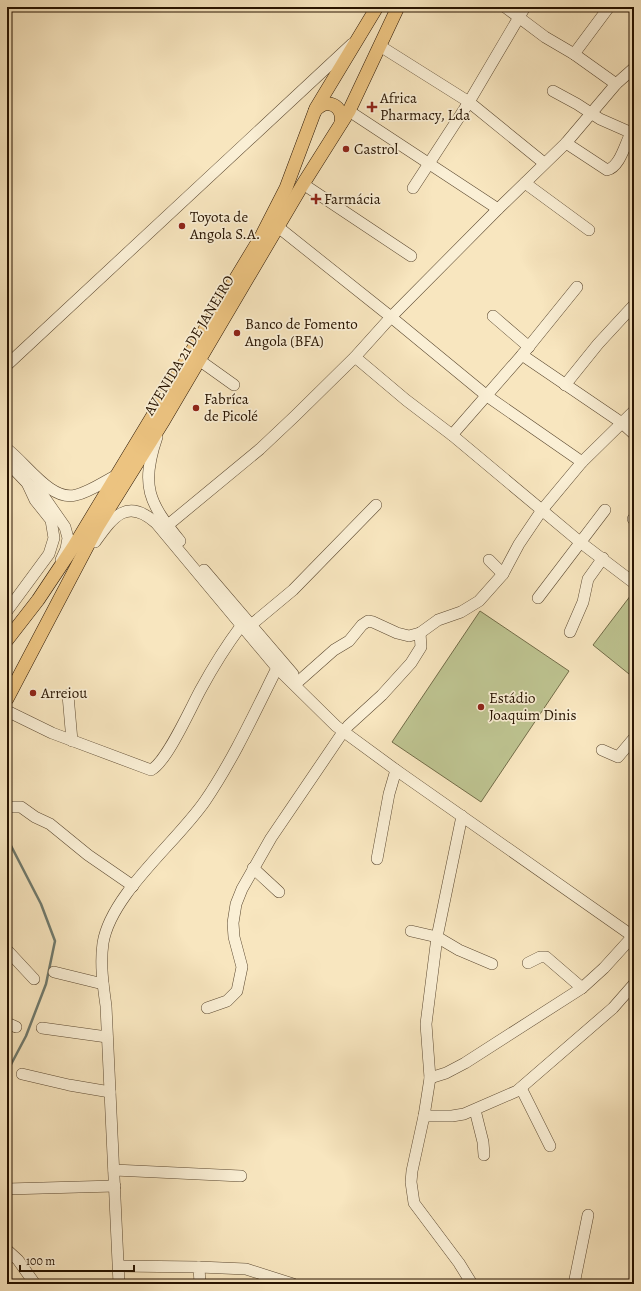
<svg xmlns="http://www.w3.org/2000/svg" width="641" height="1291" font-family="Alegreya,serif">
  <style>
    .green { fill: #bec491; stroke: #726c48 }
    .lines { fill: none; stroke-linecap: round; stroke-linejoin: round }
    .stream { stroke: #6f7a6e; stroke-width: 2.5 }
    .minor-casing { stroke: #5b4830; stroke-width: 12 }
    .major-casing { stroke: #271300; stroke-width: 14 }
    .minor { stroke: #faefd5; stroke-width: 11 }
    .major { stroke: #ecc380; stroke-width: 13 }
    .poi-dot { fill: #8f2418; stroke: #faefd5; stroke-width: 1.5 }
    .labels { text-anchor: middle; stroke-width: 3.5; stroke-linejoin: round; paint-order: stroke }
    .poi-label { font-size: 15px; fill: #271300; stroke: #faefd5; text-anchor: start }
    .street-label { font-size: 15px; fill: #271300; stroke: #faefd5 }
  </style>
  <rect width="100%" height="100%" fill="#f8e6bf"/>
  <filter id="stains"><feTurbulence type="fractalNoise" baseFrequency=".005" numOctaves="4"/><feColorMatrix values="0 0 0 0 .2 0 0 0 0 .09 0 0 0 0 .02 0 0 0 .5 -.17"/></filter>
  <radialGradient id="worn" r=".72"><stop offset=".6" stop-color="#630" stop-opacity="0"/><stop offset="1" stop-color="#630" stop-opacity=".3"/></radialGradient>
  <g class="green">
    <path d="M634,591v87l-41,-33z"/>
    <path d="M480,611l89,60 -88,131 -89,-60z"/>
  </g>
  <g class="lines">
    <path class="stream" d="M7,838l34,66 14,37 -9,43 -20,52 -19,36"/>
    <g class="minor-casing">
      <g id="minor">
        <path d="M505,7l40,30 29,17 42,30"/>
        <path d="M380,46l89,56 75,61"/>
        <path d="M574,54l35,-47"/>
        <path d="M553,91l24,13 23,15 34,15"/>
        <path d="M349,111l149,98"/>
        <path d="M566,143l41,27c13,-3 18,-26 24,-37"/>
        <path d="M525,183l64,47"/>
        <path d="M303,184l108,72"/>
        <path d="M413,188l56,-86 56,-95"/>
        <path d="M278,227l113,90 96,79 95,66"/>
        <path d="M493,316l36,31"/>
        <path d="M522,355l100,68 12,11"/>
        <path d="M355,357l51,43 46,35 128,107 54,41"/>
        <path d="M199,360l35,25"/>
        <path d="M7,365l345,-321"/>
        <path d="M565,385l33,-41 36,-39"/>
        <path d="M452,435l70,-80 55,-68"/>
        <path d="M157,437c-17,49 -8,66 23,104"/>
        <path d="M7,449c19,14 44,53 69,46 13,-3 26,-12 39,-19"/>
        <path d="M7,462l21,22 14,10 23,33 3,11 -2,11 -5,11"/>
        <path d="M633,519l1,1"/>
        <path d="M168,525l92,-76 35,-33 60,-59 36,-40 107,-108 68,-66 50,-59 18,-16"/>
        <path d="M95,542c18,-25 32,-45 61,-19l121,145 59,58 60,44 238,167"/>
        <path d="M489,560l14,14"/>
        <path d="M204,570l89,104"/>
        <path d="M538,598l67,-88"/>
        <path d="M7,611l42,-57 5,-16 -3,-18 -16,-20 -7,-15"/>
        <path d="M251,625l42,-35 83,-85"/>
        <path d="M570,632l13,-30 5,-23 15,-21"/>
        <path d="M299,681l35,-31 15,-9 13,-16 6,-4 5,1 24,11 12,3 11,-3 18,-13 23,-8 18,-11 24,-27 16,-30 23,-34 40,-48 52,-51"/>
        <path d="M68,695l4,46"/>
        <path d="M7,711l45,22 99,37c16,-8 41,-65 50,-81 12,-22 25,-43 40,-63"/>
        <path d="M348,726l34,-31 29,-32 10,-16 -1,-14"/>
        <path d="M602,750l16,7 16,-19"/>
        <path d="M7,807h14l14,10 15,7 38,31 45,31"/>
        <path d="M462,816l-25,121 -11,87 4,54 -6,38 -12,55 -1,11 3,21 45,60 13,21"/>
        <path d="M377,859l12,-65 7,-24"/>
        <path d="M253,868l26,24"/>
        <path d="M411,931l26,6 22,13 33,14"/>
        <path d="M7,950l27,29"/>
        <path d="M528,963l12,-6h6l36,31"/>
        <path d="M54,972l49,12"/>
        <path d="M207,1008l20,-7 10,-10 5,-24 -8,-30 -1,-14 3,-19 6,-15 29,-51 72,-106"/>
        <path d="M7,1023l9,4"/>
        <path d="M42,1028l65,9"/>
        <path d="M22,1074l47,11 41,7"/>
        <path d="M430,1078l16,-5 19,-10 117,-75 22,-20 29,-32"/>
        <path d="M521,1088l29,58"/>
        <path d="M475,1110l8,32 1,13"/>
        <path d="M424,1116h28l12,-2 53,-23 96,-83 21,-24"/>
        <path d="M114,1170l127,6"/>
        <path d="M7,1189l108,-3"/>
        <path d="M7,1250l11,10 17,24"/>
        <path d="M119,1266l80,1 1,17"/>
        <path d="M199,1267l47,2 47,15"/>
        <path d="M119,1284l-13,-278c-3,-21 -6,-42 -3,-63 8,-49 73,-100 102,-142 28,-41 50,-89 72,-133"/>
        <path d="M574,1284l14,-69"/>
      </g>
    </g>
    <g class="major-casing">
      <g id="major">
        <path d="M315,111c11,-14 29,-6 26,12"/>
        <path d="M7,640l31,-40 36,-54 188,-311 24,-47 30,-80 61,-101"/>
        <path d="M7,699l91,-173 66,-106 139,-236 46,-73 49,-104"/>
      </g>
    </g>
    <use href="#minor" class="minor"/>
    <use href="#major" class="major"/>
  </g>
  <g class="poi-dot">
    <path d="M370 101h4v4h4v4h-4v4h-4v-4h-4v-4h4z"/>
    <circle cx="346" cy="149" r="4"/>
    <path d="M314 193h4v4h4v4h-4v4h-4v-4h-4v-4h4z"/>
    <circle cx="182" cy="226" r="4"/>
    <circle cx="237" cy="333" r="4"/>
    <circle cx="196" cy="408" r="4"/>
    <circle cx="33" cy="693" r="4"/>
    <circle cx="481" cy="707" r="4"/>
  </g>
  <g class="labels">
    <g class="poi-label">
      <text x="380" y="103">Africa<tspan x="380" dy="17">Pharmacy, Lda</tspan></text>
      <text x="354" y="154">Castrol</text>
      <text x="324" y="204">Farmácia</text>
      <text x="190" y="222">Toyota de<tspan x="190" dy="17">Angola S.A.</tspan></text>
      <text x="245" y="329">Banco de Fomento<tspan x="245" dy="17">Angola (BFA)</tspan></text>
      <text x="204" y="404">Fabríca<tspan x="204" dy="17">de Picolé</tspan></text>
      <text x="41" y="698">Arreiou</text>
      <text x="489" y="703">Estádio<tspan x="489" dy="17">Joaquim Dinis</tspan></text>
    </g>
    <g class="street-label">
      <text transform="translate(189 345) rotate(-59)" y="5">AVENIDA 21 DE JANEIRO</text>
    </g>
  </g>
  <rect width="641" height="1291" fill="none" stroke="#f8e6bf" stroke-width="24"/>
  <rect x="8" y="8" width="625" height="1275" fill="none" stroke="#271300" stroke-width="2"/>
  <rect x="12" y="12" width="617" height="1267" fill="none" stroke="#271300"/>
  <path d="M20 1265v6h114v-6" fill="none" stroke="#271300" stroke-width="2"/>
  <text x="26" y="1265" font-size="12" fill="#271300" stroke="#faefd5" stroke-width="3" paint-order="stroke">100 m</text>
  <rect width="100%" height="100%" filter="url(#stains)"/>
  <rect width="100%" height="100%" fill="url(#worn)"/>
</svg>
